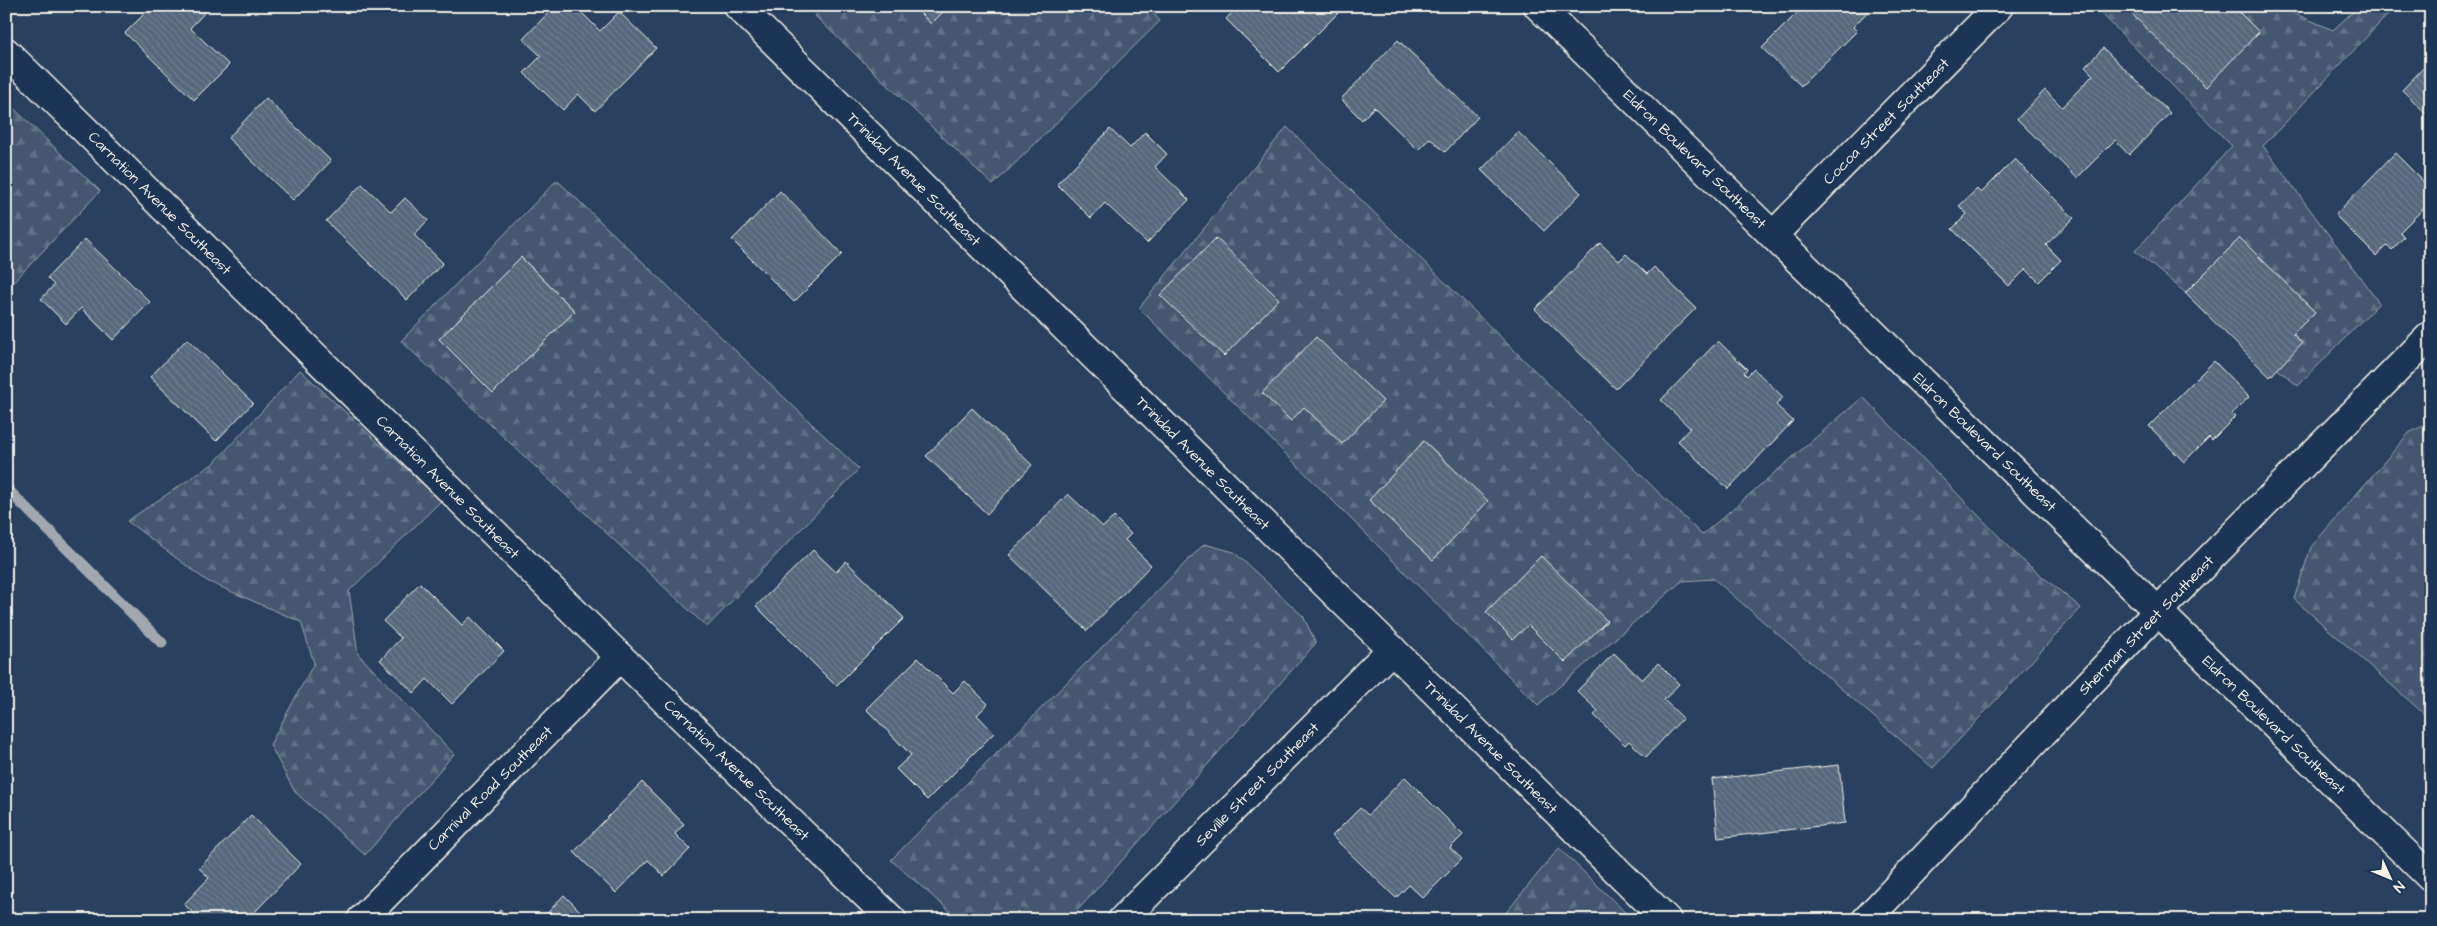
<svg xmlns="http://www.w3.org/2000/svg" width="2437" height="926" font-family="'Architects Daughter',sans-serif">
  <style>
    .forest { fill: url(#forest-firs); stroke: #9ca4ac }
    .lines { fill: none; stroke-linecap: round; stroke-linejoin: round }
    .stream { stroke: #a1a8b0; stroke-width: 11 }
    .building { fill: url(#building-back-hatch); stroke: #f4f1e8 }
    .minor-casing { stroke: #f4f1e8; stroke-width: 31 }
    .minor { stroke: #1d3557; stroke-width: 28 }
    .labels { text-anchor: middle; stroke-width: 4; stroke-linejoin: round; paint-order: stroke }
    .street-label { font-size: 15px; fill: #f4f1e8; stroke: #1d3557 }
  </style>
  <defs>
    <pattern id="forest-firs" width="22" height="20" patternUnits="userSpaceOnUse" patternTransform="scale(1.25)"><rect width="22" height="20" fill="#445771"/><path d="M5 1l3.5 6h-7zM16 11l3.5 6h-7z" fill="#607085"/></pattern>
    <pattern id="building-back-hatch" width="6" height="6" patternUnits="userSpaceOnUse" patternTransform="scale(1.25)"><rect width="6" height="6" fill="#56677d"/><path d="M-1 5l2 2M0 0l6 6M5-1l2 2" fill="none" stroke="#6f7d8f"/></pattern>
  </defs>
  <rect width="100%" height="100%" fill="#2a4060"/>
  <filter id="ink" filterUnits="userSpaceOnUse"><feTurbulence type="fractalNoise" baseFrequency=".02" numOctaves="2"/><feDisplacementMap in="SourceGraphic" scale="10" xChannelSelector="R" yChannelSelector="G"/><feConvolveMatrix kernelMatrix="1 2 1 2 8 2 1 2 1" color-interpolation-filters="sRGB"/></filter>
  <g filter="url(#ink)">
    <g class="forest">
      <path d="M823,6h324l13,15 -167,164 -178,-169z"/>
      <path d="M2094,6h183l56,24 26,-24h37l-133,140 116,157 -81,83 -163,-135 97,-105z"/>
      <path d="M6,101l94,90 -94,99z"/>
      <path d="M1287,127l415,408 161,-138 158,162 60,49 -148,160 -219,-189 -32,2 -144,124 -399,-397z"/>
      <path d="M557,180l302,289 -152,158 -306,-286z"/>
      <path d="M300,370l141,131 -92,90 9,63 96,100 -89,101 -70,-63 -25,-47 44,-82 -13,-41 -94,-41 -80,-60 87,-58z"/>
      <path d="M2431,422v298l-137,-121 17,-52 98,-114z"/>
      <path d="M1204,544l30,8 69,64 13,27 -247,277h-109l-69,-60z"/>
      <path d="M1559,848l74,72h-133z"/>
    </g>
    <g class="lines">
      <path class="stream" d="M6,488l156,155"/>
    </g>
    <g class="building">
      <path d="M152,6h12l2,2 2,-2h36l3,4 -17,18 39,37 -35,35 -69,-67z"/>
      <path d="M555,6h20l25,25 19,-19 37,36 -61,63 -17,-17 -15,16 -39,-37 17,-17 -18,-17z"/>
      <path d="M913,6h36l-18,18z"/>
      <path d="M1238,6h107l-66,66 -53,-53z"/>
      <path d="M1804,6l68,1 -19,20 4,4 -56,55 -39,-38z"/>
      <path d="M2132,6h101l26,26 -53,55 -78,-77z"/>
      <path d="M1398,40l80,77 -33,35 -15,-14 -12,12 -44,-43 -12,13 -21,-21z"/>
      <path d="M2103,48l67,65 -41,42 -14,-15 -38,38 -60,-59 28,-29 17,17 31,-32 -8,-8z"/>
      <path d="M2431,60v58l-29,-28z"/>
      <path d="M266,98l65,63 -38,39 -65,-62z"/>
      <path d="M1110,129l20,19 15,-16 22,22 -12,13 34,33 -42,43 -42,-40 -14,15 -34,-34z"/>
      <path d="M1518,132l63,61 -37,38 -63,-61z"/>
      <path d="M2395,153l36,36v12l-31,31 4,5 -12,13 -5,-5 -11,11 -41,-41z"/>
      <path d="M2015,159l59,59 -28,27 15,15 -22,22 -13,-13 -17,17 -57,-57 15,-15 -8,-8 18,-17 4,4z"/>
      <path d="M362,184l29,28 14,-14 23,22 -14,15 29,28 -36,37 -81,-79z"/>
      <path d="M780,191l62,63 -48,48 -62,-62z"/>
      <path d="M1216,238l63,61 -55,57 -64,-61z"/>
      <path d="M2240,238l75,74 -22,22 9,9 -32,34 -85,-84z"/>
      <path d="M85,239l65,63 -37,38 -32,-32 -15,16 -25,-25 13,-14 -7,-7z"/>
      <path d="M1600,243l19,18 7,-7 21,20 7,-7 42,41 -80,81 -81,-80z"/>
      <path d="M521,257l54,54 -82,82 -54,-54z"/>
      <path d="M1316,337l67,64 -41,43 -38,-37 -13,14 -29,-28z"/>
      <path d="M187,339l66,64 -37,38 -66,-64z"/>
      <path d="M1718,341l29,28 -3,4 3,3 7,-7 29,28 -7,8 17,16 -65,68 -50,-48 12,-13 -29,-28z"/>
      <path d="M2214,361l35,36 -17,17 3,3 -23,23 -3,-3 -25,25 -35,-36z"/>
      <path d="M972,408l60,57 -45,49 -61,-58z"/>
      <path d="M1424,441l64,60 -55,59 -64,-60z"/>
      <path d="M1068,494l35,33 11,-10 17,17 -6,6 26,25 -64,66 -78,-76z"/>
      <path d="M813,550l23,22 10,-11 58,57 -68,68 -80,-80z"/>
      <path d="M1541,556l66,65 -42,41 -37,-37 -15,14 -27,-27z"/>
      <path d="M420,583l42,42 8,-8 34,34 -52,53 -25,-25 -13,14 -34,-33 21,-22 -18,-17z"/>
      <path d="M1614,653l28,27 16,-17 21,21 -15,16 19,18 -37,39 -17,-16 -4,4 -31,-30 4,-4 -21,-20z"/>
      <path d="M918,658l35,35 12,-12 23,23 -11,11 17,18 -67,67 -31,-31 15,-14 -45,-46z"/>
      <path d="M1839,765l6,58 -127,15 -6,-59z"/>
      <path d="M1405,777l58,58 -13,13 12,11 -39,39 -14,-13 -13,13 -64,-62 28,-28 8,7z"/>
      <path d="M642,782l42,42 -9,10 15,15 -26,27 -16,-16 -32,33 -42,-41z"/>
      <path d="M251,815l50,49 -54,56h-47l-16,-16 25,-26 -10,-10z"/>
      <path d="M564,895l25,25h-48z"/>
      <path d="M500,910l11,10h-21z"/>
    </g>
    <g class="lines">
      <g class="minor-casing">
        <g id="minor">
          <path d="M738,6l929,914"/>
          <path d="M1538,6l893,872"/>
          <path d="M6,52l614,605 272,263"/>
          <path d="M1773,235l226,-229"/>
          <path d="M361,920l259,-263"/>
          <path d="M1122,920l270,-271"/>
          <path d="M1866,920l292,-309 273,-276"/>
        </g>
      </g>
      <use href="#minor" class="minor"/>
    </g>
  </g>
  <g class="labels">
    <g class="street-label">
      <text transform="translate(1886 121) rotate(-45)" y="5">Cocoa Street Southeast</text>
      <text transform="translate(1695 159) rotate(44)" y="5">Eldron Boulevard Southeast</text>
      <text transform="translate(914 179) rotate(45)" y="5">Trinidad Avenue Southeast</text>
      <text transform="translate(160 203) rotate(45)" y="5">Carnation Avenue Southeast</text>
      <text transform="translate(1985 442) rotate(44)" y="5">Eldron Boulevard Southeast</text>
      <text transform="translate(1203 463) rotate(45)" y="5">Trinidad Avenue Southeast</text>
      <text transform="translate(448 487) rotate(45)" y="5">Carnation Avenue Southeast</text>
      <text transform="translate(2146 625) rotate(-46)" y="5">Sherman Street Southeast</text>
      <text transform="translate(2274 725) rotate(44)" y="5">Eldron Boulevard Southeast</text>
      <text transform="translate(1491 747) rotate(45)" y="5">Trinidad Avenue Southeast</text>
      <text transform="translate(737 770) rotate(44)" y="5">Carnation Avenue Southeast</text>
      <text transform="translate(1257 784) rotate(-45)" y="5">Seville Street Southeast</text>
      <text transform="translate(490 788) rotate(-45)" y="5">Carnival Road Southeast</text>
    </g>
  </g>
  <rect width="2437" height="926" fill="none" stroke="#1d3557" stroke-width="25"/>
  <rect x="12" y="12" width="2412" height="901" fill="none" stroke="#f4f1e8" stroke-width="2" filter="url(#ink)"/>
  <g transform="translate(2390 878) rotate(134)" stroke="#1d3557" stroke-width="4" paint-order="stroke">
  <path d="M0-4L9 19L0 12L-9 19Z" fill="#f4f1e8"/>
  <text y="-8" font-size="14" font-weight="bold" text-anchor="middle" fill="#f4f1e8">N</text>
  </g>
</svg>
